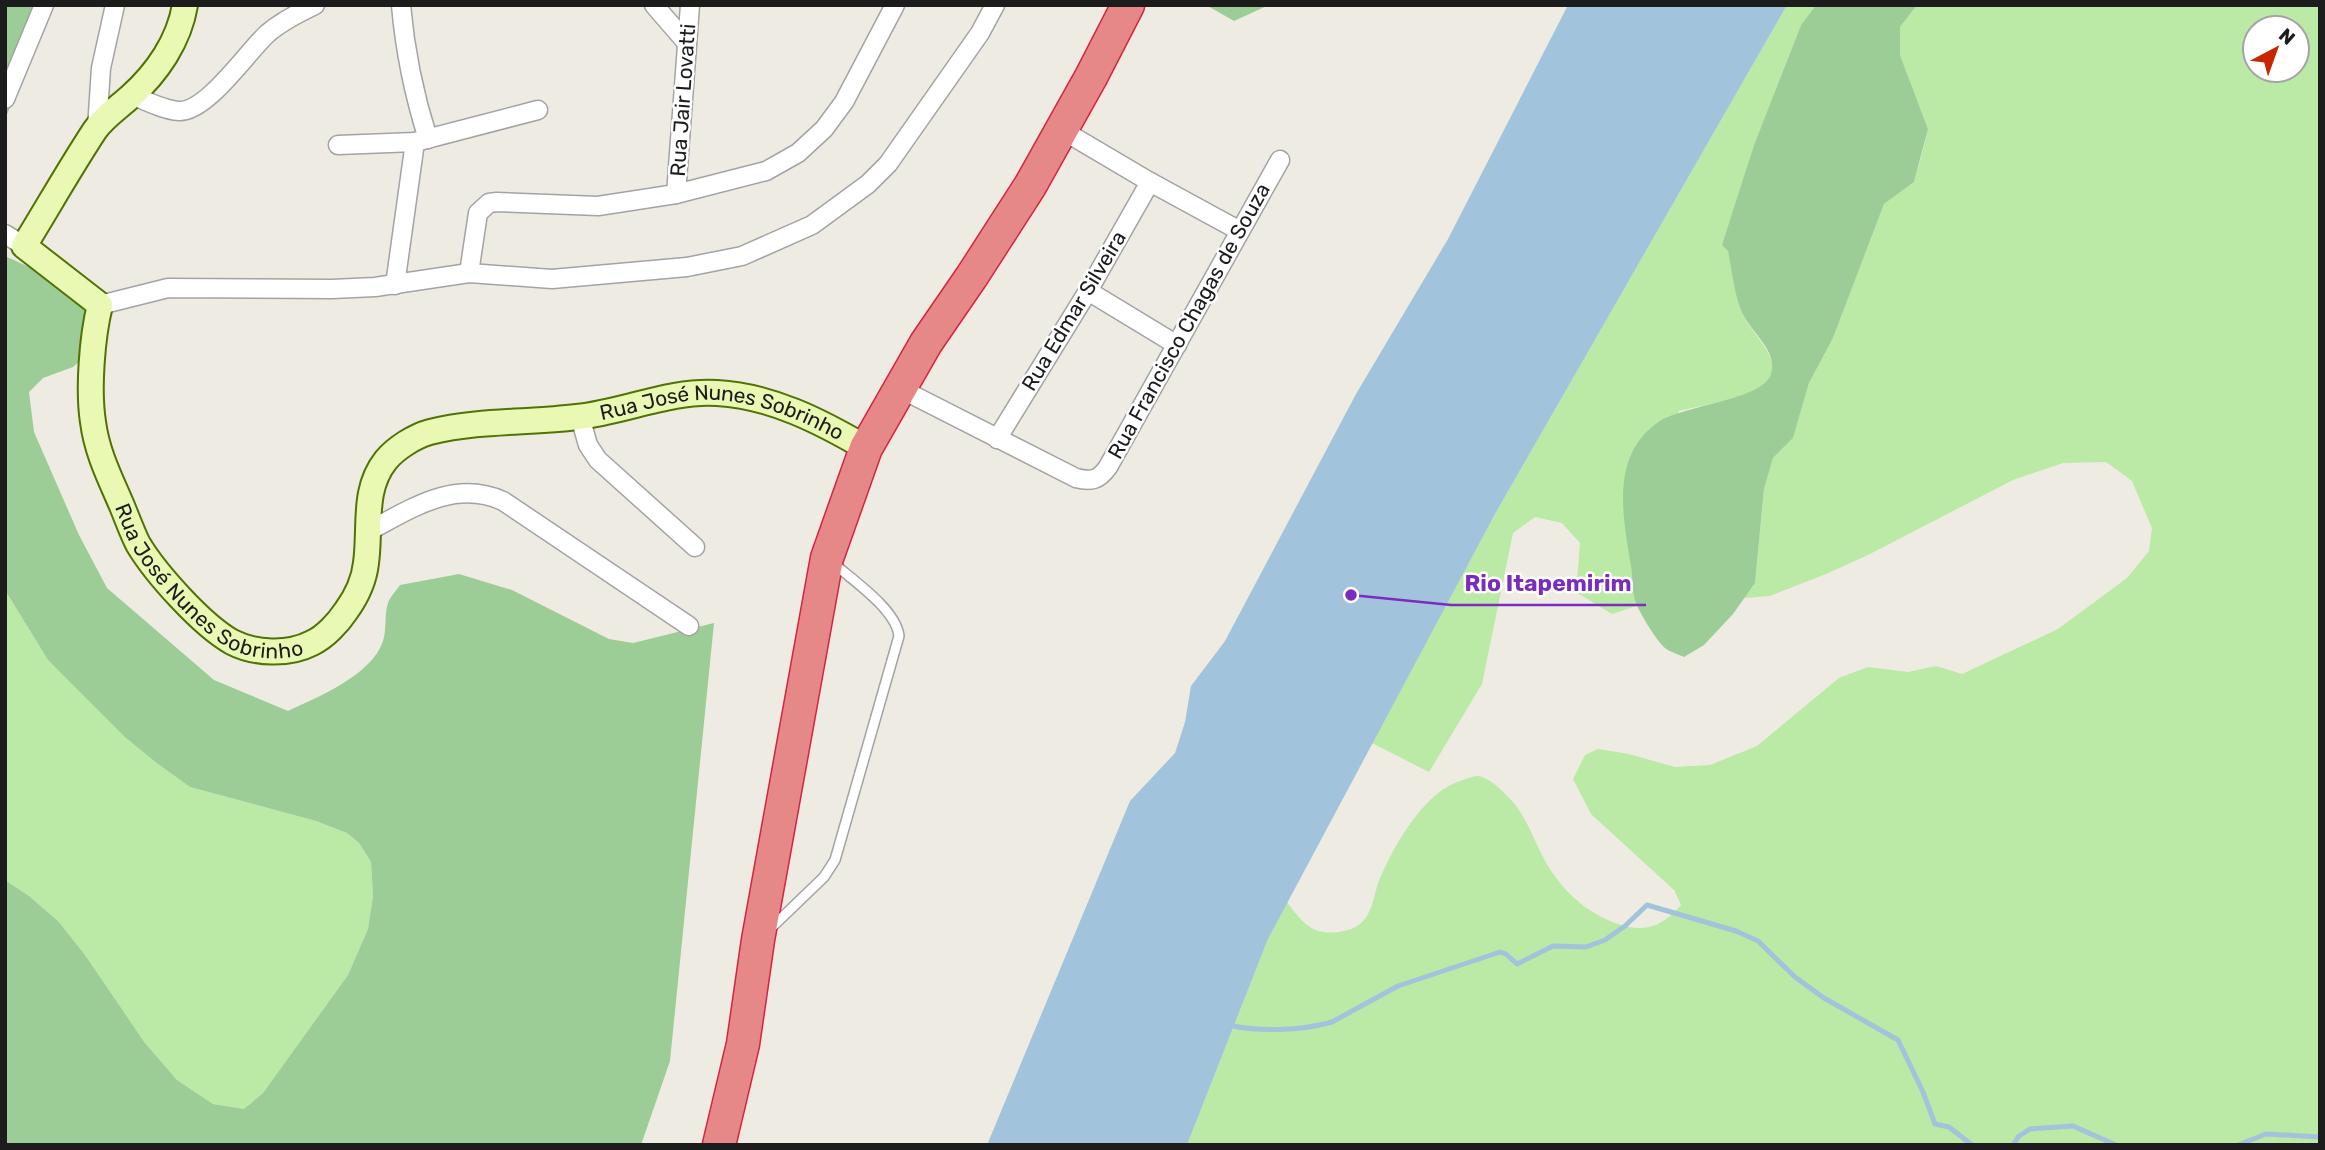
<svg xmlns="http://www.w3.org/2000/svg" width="2325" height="1150" font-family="Rubik,sans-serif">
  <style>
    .grass { fill: #bbe9a6; fill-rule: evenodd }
    .forest { fill: #9ccd96 }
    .water { fill: #a1c4dc }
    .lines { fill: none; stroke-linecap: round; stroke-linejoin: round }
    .stream { stroke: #a1c4dc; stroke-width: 5 }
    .lane-casing { stroke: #a3a3a3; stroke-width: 12 }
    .street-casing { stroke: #a3a3a3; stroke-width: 21 }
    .secondary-casing { stroke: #517204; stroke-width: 28 }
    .highway-casing { stroke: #d7233f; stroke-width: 35 }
    .lane { stroke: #fff; stroke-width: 9 }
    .street { stroke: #fff; stroke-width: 18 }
    .secondary { stroke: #e9f9b4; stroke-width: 24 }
    .highway { stroke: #e68888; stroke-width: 32 }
    .labels { text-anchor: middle; stroke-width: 5; stroke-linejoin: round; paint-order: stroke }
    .street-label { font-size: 21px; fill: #1c1c1c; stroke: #fff }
    .leader { fill: none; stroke: #7b2cbf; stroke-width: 2.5 }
    .callout-dot { fill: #7b2cbf; stroke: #fff; stroke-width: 2.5 }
    .callout-label { font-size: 23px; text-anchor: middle; font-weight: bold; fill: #7b2cbf; stroke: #fff; stroke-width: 5; stroke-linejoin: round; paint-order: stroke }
  </style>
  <rect width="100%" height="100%" fill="#eeece2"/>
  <g class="grass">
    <path d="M1787,5h29l-15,20 -47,120 -31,100 5,6c4,21 8,43 15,63 7,20 45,47 23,70 -13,13 -68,22 -87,27l-47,160 4,35 -24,8 -36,-22 4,-49 -18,-20 -27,-6 -22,16 -31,151 -53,88 -57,-29 123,-229z"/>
    <path d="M1917,5h403v1140h-1133l81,-206 19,-37c17,23 27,35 57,29 10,-2 19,-7 24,-17 6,-11 7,-24 12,-36 15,-34 45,-88 83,-98 5,-2 11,-4 16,-4 8,2 16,8 22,14 30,26 32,56 53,85 17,24 39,41 67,50 25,8 43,0 60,-20l-7,-15 -83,-76 -18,-35 12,-24 13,-6 31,5 46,13 35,-2 47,-19 82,-68 29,-11 40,5 28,-6 26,8 96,-45 69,-51 22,-27 3,-23 -20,-47 -26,-19 -43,1 -50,17 -145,75 -42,19 -56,22 -26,2 11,-15 9,-94 9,-31 20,-20 16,-55 24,-45 51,-134 30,-22 8,-28 6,-25 -28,-74v-28zM2255,28h42v42h-42z"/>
    <path d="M5,590l43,70 110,104 32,23 126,34 31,12 12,10 12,19 2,34 -5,33 -20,46 -85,118 -19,16 -31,-5 -36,-24 -32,-37 -60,-88 -27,-34 -29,-25 -24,-16z"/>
  </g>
  <g class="forest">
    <path d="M5,5h49l-49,114z"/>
    <path d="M1206,5h63l-35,16z"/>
    <path d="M1816,5h101l-17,22v28l28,74 -14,53 -30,22 -51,134 -24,45 -16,55 -20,20 -9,31 -9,94 -22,31 -29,31 -20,12c-6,-3 -14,-5 -19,-9 -8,-7 -22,-30 -27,-40 -6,-11 -5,-29 -7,-42 -8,-49 -21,-109 26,-143 27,-19 105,-22 114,-49 7,-21 -17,-40 -26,-56 -10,-17 -13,-47 -17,-67l-6,-6 32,-100 47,-120z"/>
    <path d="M5,256c24,11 75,32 83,59 3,11 1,27 1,38l-16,14 -30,11 -14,14 5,40 45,103 28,53 107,92 74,31c30,-14 84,-36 95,-70 4,-12 1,-26 5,-38 2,-6 8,-12 12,-18l59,-11 53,16 97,49 24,4 81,-20 -44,438 -29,84h-636v-265l24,16 29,25 27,34 60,88 32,37 36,24 31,5 19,-16 85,-118 20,-46 5,-33 -2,-34 -12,-19 -12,-10 -31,-12 -126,-34 -32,-23 -33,-27 -77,-77 -43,-70z"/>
  </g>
  <path class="water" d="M1568,5h219l-292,509 -227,425 -81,206h-200l143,-344 45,-48 10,-31 6,-36 34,-45 131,-247 92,-155z"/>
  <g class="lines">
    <g class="stream">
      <path d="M1228,1025c32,7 72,6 104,-3l66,-36 102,-34 6,2 11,10 36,-18 33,1 19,-7 20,-14 22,-21 89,26 22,10 37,36 29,21 74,42 25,52 12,32 14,3 23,18"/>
      <path d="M2013,1145l6,-9 11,-7 43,-3 43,19"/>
      <path d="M2238,1145l28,-11 54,3"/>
    </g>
    <g class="lane-casing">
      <path id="lane" d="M770,929l54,-52 11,-17 64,-224c-3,-27 -47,-56 -67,-74"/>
    </g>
    <g class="street-casing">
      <g id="street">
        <path d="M401,5c4,46 13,90 27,134"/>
        <path d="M654,5l32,37"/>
        <path d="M132,95c14,6 32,15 47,16 28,1 68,-59 89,-78 14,-12 30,-20 47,-28"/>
        <path d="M5,99l39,-94"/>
        <path d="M97,128l4,-60 14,-63"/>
        <path d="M1062,130l88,52 90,49"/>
        <path d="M338,145l77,-3 123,-32"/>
        <path d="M676,194l14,-189"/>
        <path d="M5,234l19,12"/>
        <path d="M469,273l9,-60 11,-10 8,-1 101,4 78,-12 90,-23 32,-18 26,-24 20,-27 51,-97"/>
        <path d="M395,285l20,-143"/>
        <path d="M1088,291l89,54"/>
        <path d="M100,305l68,-17 164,1 43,-2 94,-14 83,6 135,-12 55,-11 70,-31 56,-41 20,-20 92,-131 15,-28"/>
        <path d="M899,388l177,90c15,4 23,2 32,-11l172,-307"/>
        <path d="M580,417l8,28 10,15 97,87"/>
        <path d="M997,439l91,-148 62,-109"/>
        <path d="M369,531c43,-23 86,-52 134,-30l186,125"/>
      </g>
    </g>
    <g class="secondary-casing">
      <g id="secondary">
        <path id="s1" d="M185,5c-6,36 -28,68 -55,92 -11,10 -26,20 -35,33 -25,38 -47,77 -71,116l76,59c-8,32 -12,85 -7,117 4,31 17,56 29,84 5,12 10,26 16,38 18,30 64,81 94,98 23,12 57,13 80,1 13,-6 26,-20 34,-32 11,-15 18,-30 20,-48 5,-36 -4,-73 20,-103 10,-12 29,-24 44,-28 48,-12 99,-9 147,-15 47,-5 93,-27 140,-24 54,3 103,28 149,55"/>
      </g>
    </g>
    <g class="highway-casing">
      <path id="highway" d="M719,1145l24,-101 15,-104 69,-382 39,-110 60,-105 46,-67 58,-90 61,-109 37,-72"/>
    </g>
    <use href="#lane" class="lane"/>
    <use href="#street" class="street"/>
    <use href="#secondary" class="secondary"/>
    <use href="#highway" class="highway"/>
  </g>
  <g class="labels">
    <g class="street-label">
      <text transform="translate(683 100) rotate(-86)" y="7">Rua Jair Lovatti</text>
      <text transform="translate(1074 311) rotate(-59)" y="7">Rua Edmar Silveira</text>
      <text transform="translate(1189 321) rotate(-61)" y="7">Rua Francisco Chagas de Souza</text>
      <text dy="7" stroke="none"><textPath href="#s1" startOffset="1414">Rua José Nunes Sobrinho</textPath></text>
      <text dy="7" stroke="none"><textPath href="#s1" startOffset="721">Rua José Nunes Sobrinho</textPath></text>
    </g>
  </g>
  <path class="leader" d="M1351 595L1451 605H1646"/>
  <circle class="callout-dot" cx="1351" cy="595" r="7"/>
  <g class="callout-label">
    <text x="1548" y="591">Rio Itapemirim</text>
  </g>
  <rect width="2325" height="1150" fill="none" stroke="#1c1c1c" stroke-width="14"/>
  <g transform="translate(2276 49) rotate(41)"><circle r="33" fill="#ffffff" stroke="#a4a4a4" stroke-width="2"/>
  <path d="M0-5L12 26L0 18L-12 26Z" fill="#c82600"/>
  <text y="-10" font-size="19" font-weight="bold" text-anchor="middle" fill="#1c1c1c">N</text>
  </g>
</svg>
